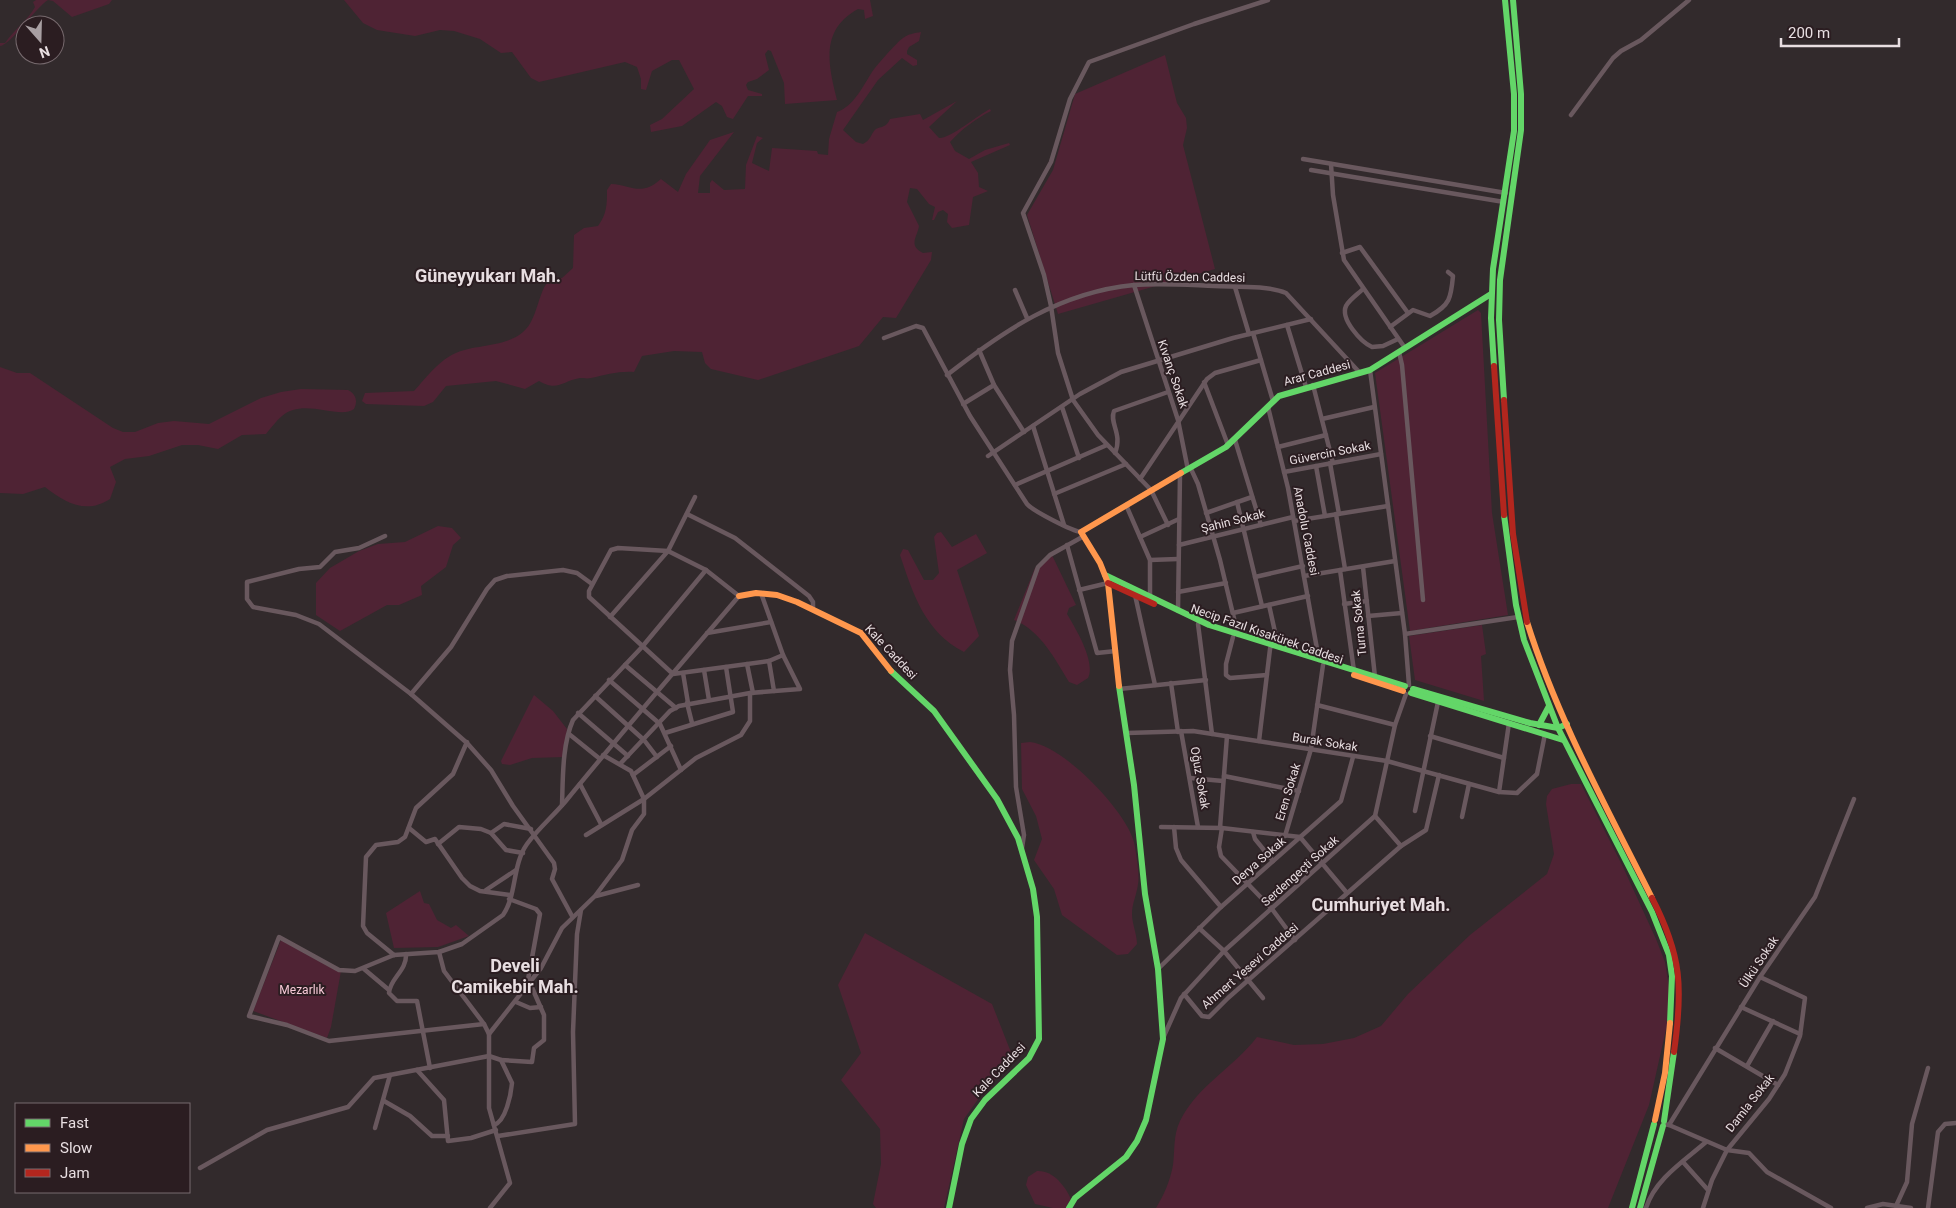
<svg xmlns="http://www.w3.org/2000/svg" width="1956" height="1208" font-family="Roboto,sans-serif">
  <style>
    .green { fill: #4f2334 }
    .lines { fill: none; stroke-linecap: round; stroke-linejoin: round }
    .street { stroke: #69585e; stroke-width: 4.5 }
    .fast { stroke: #63d668; stroke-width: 6 }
    .slow { stroke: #ff974d; stroke-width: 6 }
    .jam { stroke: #b3261e; stroke-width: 6 }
    .labels { text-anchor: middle; stroke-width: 4; stroke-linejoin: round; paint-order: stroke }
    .street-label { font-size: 12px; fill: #e8dee1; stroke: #2b1d21 }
    .park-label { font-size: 12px; fill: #f6c9d6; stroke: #2b1d21 }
    .district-label { font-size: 18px; font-weight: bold; fill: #e8dee1; stroke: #2b1d21 }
  </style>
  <rect width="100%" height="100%" fill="#322a2c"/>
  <g class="green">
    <path d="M36,0h76l-3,4 -37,13 -19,-16 -5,-1c-13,8 -37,45 -48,46v-3h5c9,-13 23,-23 30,-36l-2,-5z"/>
    <path d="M344,0h526l3,16 -8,3 -1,-9 -6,-1c-38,21 -30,55 -21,91l-52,4 -1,-21 -13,-32 -3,-1 -3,4 4,16 -12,9 -9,3 -2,3 2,5 14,4v2h-14l-15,23 -6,-2 -5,-11 -6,-4 -34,24 -31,6 -1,-7 12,-6 32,-30 -15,-29h-7l-20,11 -6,19 -5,-1v-10l-4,-12 -12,-5 -86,20 -8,-4 -19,-26 -11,1 -21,-14 -26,-8 -14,-1 -25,6 -38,-6 -14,-7z"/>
    <path d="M921,32l-2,9 -10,6 -2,4v3l10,6v5l-4,1 -11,-8 -24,22 -35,50 13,12 7,2c7,-4 7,-7 11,-13 5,-6 11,-1 16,-12l30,-5 3,6 34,-19 -28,26 10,11c11,1 39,-23 51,-29l1,2c-16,8 -29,18 -41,31l5,9 14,8 16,-9 24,-7 1,2 -39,17 7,11 1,14 9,4 -15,6 -4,28 -17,3 -5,-6 1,-8 -5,-4 -5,2 -4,8h-2l3,-13 -6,-3 -12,-15 -7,-1 -3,14 12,24c-2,12 -11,19 4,27l9,-1 -1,8 -35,58 -13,-1 -24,29 -101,34 -47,-11 -6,-6 -3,-11 -28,-1 -32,5 -8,16c-16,-1 -28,3 -43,6 -4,1 -8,0 -11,0 -18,3 -22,14 -41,3l-14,8 -29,-8 -50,5 -13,16 -9,4 -58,-2 -4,-3 3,-8 49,-2c11,-12 22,-27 36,-35 21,-13 53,-7 73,-24 19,-15 14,-60 39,-54l11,-10 1,-33 10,-7 14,-2c9,-12 9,-22 9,-36l4,-6c21,1 30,13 50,-5l17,13 8,-18 24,-34 24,-8 -34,44 -2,17h12v-10l2,-3 12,10 21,-1 1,-24 11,-29 6,2 -6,5 -5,20 17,8 3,-23 45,3 1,3 10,1 1,-16 8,-27c17,-6 26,-26 35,-40 4,-6 25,-30 31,-34 5,-4 12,-5 18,-6z"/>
    <path d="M1165,55l12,48 9,15 1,10 -4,17 32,124 -157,45 -31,-99 26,-45 22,-76z"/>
    <path d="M1478,310l3,3 11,200 16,102 -98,16 -35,-258z"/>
    <path d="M0,367l17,6h13l83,55 10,4h12l23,-9 16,-2 35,3 52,-26 20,-6 20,-3 47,1c8,4 10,11 6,19 -15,11 -51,-12 -72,7 -6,5 -11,12 -16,18l-24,1 -24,14 -20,-4h-16l-33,11 -24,3 -15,8 6,15 -6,17c-24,16 -46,3 -65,-12l-22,7 -23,-1z"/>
    <path d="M438,526l14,2 9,10 -8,7 -7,22 -25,19 1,9 -23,10h-12l-47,26 -24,-16v-32l14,-15 29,-17 19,-7 27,-2z"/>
    <path d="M941,532l11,15 24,-13 11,19 -30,17 22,66 -15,16c-39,-20 -51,-58 -64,-97l3,-6 5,1 16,30h9l6,-7 -5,-36 3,-4z"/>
    <path d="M1051,553l25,52 -7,3 -2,6c9,15 29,48 21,64l-11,7 -8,-3c-14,-23 -29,-52 -55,-62l21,-52z"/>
    <path d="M1482,625l4,29 -5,2 3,45 -69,-21 -6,-44z"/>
    <path d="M534,695l19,16 14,18 -3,28 -32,1 -22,7 -8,-1 -1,-3z"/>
    <path d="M1030,742c33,3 96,69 104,100 2,9 6,35 4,42 -1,10 -6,19 -6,30 0,10 5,20 5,30l-9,10 -11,1 -55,-40 -8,-26 -20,-29 8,-21 -6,-23 -14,-27 -1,-46z"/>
    <path d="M1571,784h10l42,83 33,72 9,23 4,25v29l-20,89 -41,103h-452c8,-13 14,-27 17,-43 2,-15 0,-29 7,-44 18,-36 53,-53 77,-84l37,8 29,-1 31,-6 27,-12 27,-32 62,-59 77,-61 7,-20 -8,-50 1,-8 5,-7z"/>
    <path d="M420,891l4,12 5,1 8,16 14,8 5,-3 13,11 -31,11 -44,1 -8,-35z"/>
    <path d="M865,933l127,71 22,56 -30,31 -20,28 -20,89h-68l-3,-4 8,-40 -1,-35 -39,-49 20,-27 -23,-68z"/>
    <path d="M281,940l60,31 -10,56 -4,11 -74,-27z"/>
    <path d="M1037,1171c16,-1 28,15 34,28l-5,9h-13l-18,-4 -9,-19 2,-8z"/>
  </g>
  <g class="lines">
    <g class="street">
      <path d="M1571,115l42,-57 8,-7 20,-11 48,-40"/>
      <path d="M1303,159l203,34"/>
      <path d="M1331,164l2,31 11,65 61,88"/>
      <path d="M1311,170l193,32"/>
      <path d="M1342,253l18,-6 48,66"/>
      <path d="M1134,285l44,135 10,50"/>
      <path d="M1235,287l14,47"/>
      <path d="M1363,289c-5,5 -14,11 -17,17 -6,13 15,36 26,41l11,-1 15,-7"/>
      <path d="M1015,290l12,28"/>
      <path d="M1287,325l19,62"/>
      <path d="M1390,327l23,-17 17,6c20,-11 21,-18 23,-40l-5,-4"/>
      <path d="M1253,333l20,68"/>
      <path d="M884,338l32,-12 7,2 47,88 57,88c6,7 45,27 54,28"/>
      <path d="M979,350l15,35 30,47"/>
      <path d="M1399,352l3,13 21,235"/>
      <path d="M1370,370l35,264 4,51"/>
      <path d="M947,375c56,-44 113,-83 187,-90 26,-2 54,0 80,1 21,1 53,-1 72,7l74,80"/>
      <path d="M1204,382l24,63"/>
      <path d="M1313,385l20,78"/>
      <path d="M963,404l31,-19"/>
      <path d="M1062,407l17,51"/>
      <path d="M1268,407l20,81 31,172"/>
      <path d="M1322,419l52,-12"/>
      <path d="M1033,426l31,99"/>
      <path d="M1235,440l26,85"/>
      <path d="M1278,447l48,-12"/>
      <path d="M1115,453c8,-19 -6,-30 -1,-42l54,-19"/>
      <path d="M988,456l92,-62 41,-22 112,-34 78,-19"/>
      <path d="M1330,463l9,51"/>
      <path d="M1316,466l9,50"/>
      <path d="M1191,469l7,15 22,76 18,75"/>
      <path d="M1284,472l97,-18"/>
      <path d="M1140,479l67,-100 8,-6 46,-13"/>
      <path d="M1015,485l92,-40"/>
      <path d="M1054,494l72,-30"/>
      <path d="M1237,502l25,104"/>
      <path d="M1126,505l24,55v38"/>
      <path d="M1206,513l46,-16"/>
      <path d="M687,514l48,24 74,58 4,6v7"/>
      <path d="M1336,514l9,55"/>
      <path d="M1294,521l94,-15"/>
      <path d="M1168,525l-17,-35 -53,-55 -25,-35 -15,-47 -7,-47 -7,-31 -21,-62 28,-51 19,-63 19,-37 105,-38 74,-24"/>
      <path d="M385,536l-26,12 -24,4 -15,15 -21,2 -52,13v17l6,8 43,8 23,9 92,70 56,49 24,27 22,36 41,57 1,6 -3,10 20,37"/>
      <path d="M1140,537l39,-18"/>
      <path d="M1067,545l30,108 19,-2"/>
      <path d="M1179,545l114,-28"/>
      <path d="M1150,560l28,-1"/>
      <path d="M1363,567l12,110"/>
      <path d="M1340,570l14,101"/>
      <path d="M1304,576l91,-15"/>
      <path d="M1255,577l48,-11"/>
      <path d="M1079,590l29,-7"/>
      <path d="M1178,592l48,-9"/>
      <path d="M1135,595l20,90"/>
      <path d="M1344,604l23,-3"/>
      <path d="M1178,611l2,-137"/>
      <path d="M1233,613l75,-17"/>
      <path d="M1368,616l34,-3"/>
      <path d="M610,617l58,-66 27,-54"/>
      <path d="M1198,624l14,110"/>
      <path d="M707,633l64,-11"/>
      <path d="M1405,634l113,-17"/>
      <path d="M1233,637l-7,27v11l4,3 37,-3"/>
      <path d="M769,661l5,30"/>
      <path d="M747,664l6,29"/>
      <path d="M625,665l51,43"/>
      <path d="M704,670l5,30"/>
      <path d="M683,673l5,30"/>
      <path d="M609,680l51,44 21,46"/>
      <path d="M1171,683l7,49"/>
      <path d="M1119,689l87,-9"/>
      <path d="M411,694l40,-47 36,-58 8,-9 12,-4 56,-6 14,3 15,11"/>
      <path d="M595,696l49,44 13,17"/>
      <path d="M687,703l5,20"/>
      <path d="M1317,705l78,20"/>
      <path d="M578,713l50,43"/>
      <path d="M1181,731l17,96"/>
      <path d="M665,733l68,-21 -7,-45"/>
      <path d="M1127,733l66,-2 194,30 112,31 18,1 20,-19 8,-40"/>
      <path d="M569,734l31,25"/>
      <path d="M1430,736l74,22"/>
      <path d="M1259,741l11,-92 5,-17 -6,-27"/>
      <path d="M620,764l50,-53 9,-5 71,-13 50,-4 -17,-34"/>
      <path d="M633,775l38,-29"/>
      <path d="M1224,776l75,15"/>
      <path d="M1190,778l33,3"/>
      <path d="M580,784l21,40"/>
      <path d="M1499,792l10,-69"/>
      <path d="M562,805c1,-27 0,-60 11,-85l69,-73 64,-77"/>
      <path d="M1415,811l23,-109"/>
      <path d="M1375,816l26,30"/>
      <path d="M1462,817l7,-33"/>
      <path d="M1161,827l61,1 78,9 47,56"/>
      <path d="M1174,827l2,21 5,12 40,47"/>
      <path d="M409,828l17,14 9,-3 27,39 8,8 10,5 30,4"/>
      <path d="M1220,828l7,-92"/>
      <path d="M1222,828l-3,19 2,9 51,53 23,31"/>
      <path d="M1253,832l2,7 18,22"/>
      <path d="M491,833l13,-9 27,5"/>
      <path d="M586,835l58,-36 52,-41 45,-23 9,-14v-28"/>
      <path d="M1285,836l26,-87 12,-84"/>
      <path d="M438,844l21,-17 22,2 10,4 15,17 17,3"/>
      <path d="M1022,848l2,-13 -8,-48 -2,-72 -4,-45 2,-29 26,-74 12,-12 34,-19"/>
      <path d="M486,890l30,-20"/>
      <path d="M596,896l42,-11"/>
      <path d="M509,899l27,10 4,5 -13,71"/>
      <path d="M1199,928l25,23 39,47"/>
      <path d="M439,952l5,19 40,53"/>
      <path d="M406,954c1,17 -16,24 -17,39l8,8h20l13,67"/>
      <path d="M394,955l-27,-22 -4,-7 3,-69 10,-12 22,-3 7,-5 11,-29 37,-34 14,-32"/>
      <path d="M364,969l25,21"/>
      <path d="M1158,969l63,-62 120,-106 12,-44"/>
      <path d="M1184,994l18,22 7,1 19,-19 173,-152 25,-16 13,-55"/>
      <path d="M516,1002l14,6 11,-1"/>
      <path d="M1741,1007l59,27"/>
      <path d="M489,1034l52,-66 21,-40 33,-32 27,-36 10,-30 12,-16v-15l-13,-28 -28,-16"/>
      <path d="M1164,1036l17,-38 43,-47 151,-135 20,-91 11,-31"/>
      <path d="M1715,1048l63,37"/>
      <path d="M501,1060l31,2 2,-14 10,-8v-25l-14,-32"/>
      <path d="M1747,1066l26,-45"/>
      <path d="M417,1070l27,30 4,41 23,-3 25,-8"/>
      <path d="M384,1101l26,15 22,20h16"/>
      <path d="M1664,1124l5,1 91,-148 55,-80 39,-98"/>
      <path d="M1669,1125l58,25 22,3 18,19 64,36"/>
      <path d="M375,1128l15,-53"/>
      <path d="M498,1136l77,-12 -2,-92 4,-98 4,-24"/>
      <path d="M1683,1162l25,28"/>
      <path d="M200,1168l67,-38 81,-23 26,-29 115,-22 12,4 11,23c-1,11 -6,38 -18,42"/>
      <path d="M1896,1206l11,-24 5,-58 16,-56"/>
      <path d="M490,1208l20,-25 -21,-75v-74l-5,-10 -155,17 -42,-16 -38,-9 30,-79 60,33 16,1 39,-16 45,-3 23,-8 41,-29c14,-20 9,-50 24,-71 11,-15 26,-28 38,-42 57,-70 116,-138 174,-206l-33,-26 -38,-19 -50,-3 -7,2 -22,41v6l84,77 96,-13 14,-6 -22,-62"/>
      <path d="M1646,1208c9,-29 38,-47 60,-66"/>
      <path d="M1703,1208l9,-28 15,-30 42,-51 16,-25 15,-38 5,-38 -45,-21"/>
      <path d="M1867,1208l16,-4 28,4"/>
      <path d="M1928,1208l10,-76 7,-8 11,-1"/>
    </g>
    <g class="fast">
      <path d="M1494,366l-3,-48 2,-49 21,-138v-37l-9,-94"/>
      <path d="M1504,400l-5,-80 1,-40 21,-150v-36l-8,-94"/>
      <path d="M1181,473l45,-26 53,-51 91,-26 121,-76"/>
      <path d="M1504,515l12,90 8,35 34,88 94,184 17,43 3,21 -2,47"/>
      <path d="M1105,575l104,50 196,61"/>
      <path d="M891,671l43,40 63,88 21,39 15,51 4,28 2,122 -10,19 -44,42 -14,19 -9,25 -13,64"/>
      <path d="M1413,689l117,34 28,5 9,-4"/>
      <path d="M1411,693l152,47"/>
      <path d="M1539,725l10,-19"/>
      <path d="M1664,1121l10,-69"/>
      <path d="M1069,1208l6,-10 51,-41 11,-16 9,-21 17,-81 -5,-70 -13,-75 -11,-109 -15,-99"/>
      <path d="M1632,1208l22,-84"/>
      <path d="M1640,1208l23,-82"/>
    </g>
    <g class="slow">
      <path d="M739,596l17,-3 21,2 20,7 64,31 30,38"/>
      <path d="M1527,622c30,96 80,186 125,276"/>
      <path d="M1354,675l49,16"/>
      <path d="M1119,686l-11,-103 -8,-20 -19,-31 100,-59"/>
      <path d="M1655,1120l10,-47 5,-50"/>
    </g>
    <g class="jam">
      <path d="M1494,366l10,149"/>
      <path d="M1504,400l9,134 14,88"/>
      <path d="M1108,583l46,21"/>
      <path d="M1652,898c30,58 31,90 22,154"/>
    </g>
  </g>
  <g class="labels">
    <g class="street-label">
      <text transform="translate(1190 277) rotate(1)" y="4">Lütfü Özden Caddesi</text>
      <text transform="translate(1317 373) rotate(-15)" y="4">Arar Caddesi</text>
      <text transform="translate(1173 374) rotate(71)" y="4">Kıvanç Sokak</text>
      <text transform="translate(1330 453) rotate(-11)" y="4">Güvercin Sokak</text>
      <text transform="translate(1233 521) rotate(-14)" y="4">Şahin Sokak</text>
      <text transform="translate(1306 531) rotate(79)" y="4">Anadolu Caddesi</text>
      <text transform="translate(1359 623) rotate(-96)" y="4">Turna Sokak</text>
      <text transform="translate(1267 634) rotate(19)" y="4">Necip Fazıl Kısakürek Caddesi</text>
      <text transform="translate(891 652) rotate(47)" y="4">Kale Caddesi</text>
      <text transform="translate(1325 742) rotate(9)" y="4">Burak Sokak</text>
      <text transform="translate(1200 778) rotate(80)" y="4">Oğuz Sokak</text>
      <text transform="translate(1288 792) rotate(-73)" y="4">Eren Sokak</text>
      <text transform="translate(1259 861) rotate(-41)" y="4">Derya Sokak</text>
      <text transform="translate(1300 871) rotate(-42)" y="4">Serdengeçti Sokak</text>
      <text transform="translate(1759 962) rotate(-56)" y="4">Ülkü Sokak</text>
      <text transform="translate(1250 966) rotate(-41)" y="4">Ahmert Yesevi Caddesi</text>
      <text transform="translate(999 1070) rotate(-46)" y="4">Kale Caddesi</text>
      <text transform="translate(1750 1103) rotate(-52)" y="4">Damla Sokak</text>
    </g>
    <g class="park-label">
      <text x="302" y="994">Mezarlık</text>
    </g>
    <g class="district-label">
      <text x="488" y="282">Güneyyukarı Mah.</text>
      <text x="1381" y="911">Cumhuriyet Mah.</text>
      <text x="515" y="972">Develi<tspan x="515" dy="21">Camikebir Mah.</tspan></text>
    </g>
  </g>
  <rect x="15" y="1103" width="175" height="90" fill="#2b1d21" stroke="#776a6e"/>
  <rect x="25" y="1119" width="25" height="8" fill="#63d668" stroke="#776a6e"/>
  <text x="60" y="1128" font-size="15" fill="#e8dee1">Fast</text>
  <rect x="25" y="1144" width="25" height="8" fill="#ff974d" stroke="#776a6e"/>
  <text x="60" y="1153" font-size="15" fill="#e8dee1">Slow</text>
  <rect x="25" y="1169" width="25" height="8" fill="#b3261e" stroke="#776a6e"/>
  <text x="60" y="1178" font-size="15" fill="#e8dee1">Jam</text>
  <g transform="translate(40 40) rotate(160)"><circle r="24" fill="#2b1d21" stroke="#776a6e"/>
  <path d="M0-4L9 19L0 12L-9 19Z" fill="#a89fa2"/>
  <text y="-8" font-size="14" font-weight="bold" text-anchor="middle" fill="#e8dee1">N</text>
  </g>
  <path d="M1781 38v8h118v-8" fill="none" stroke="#e8dee1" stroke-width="2.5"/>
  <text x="1788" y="38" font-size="15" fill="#e8dee1" stroke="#2b1d21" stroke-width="4" paint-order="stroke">200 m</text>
</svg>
